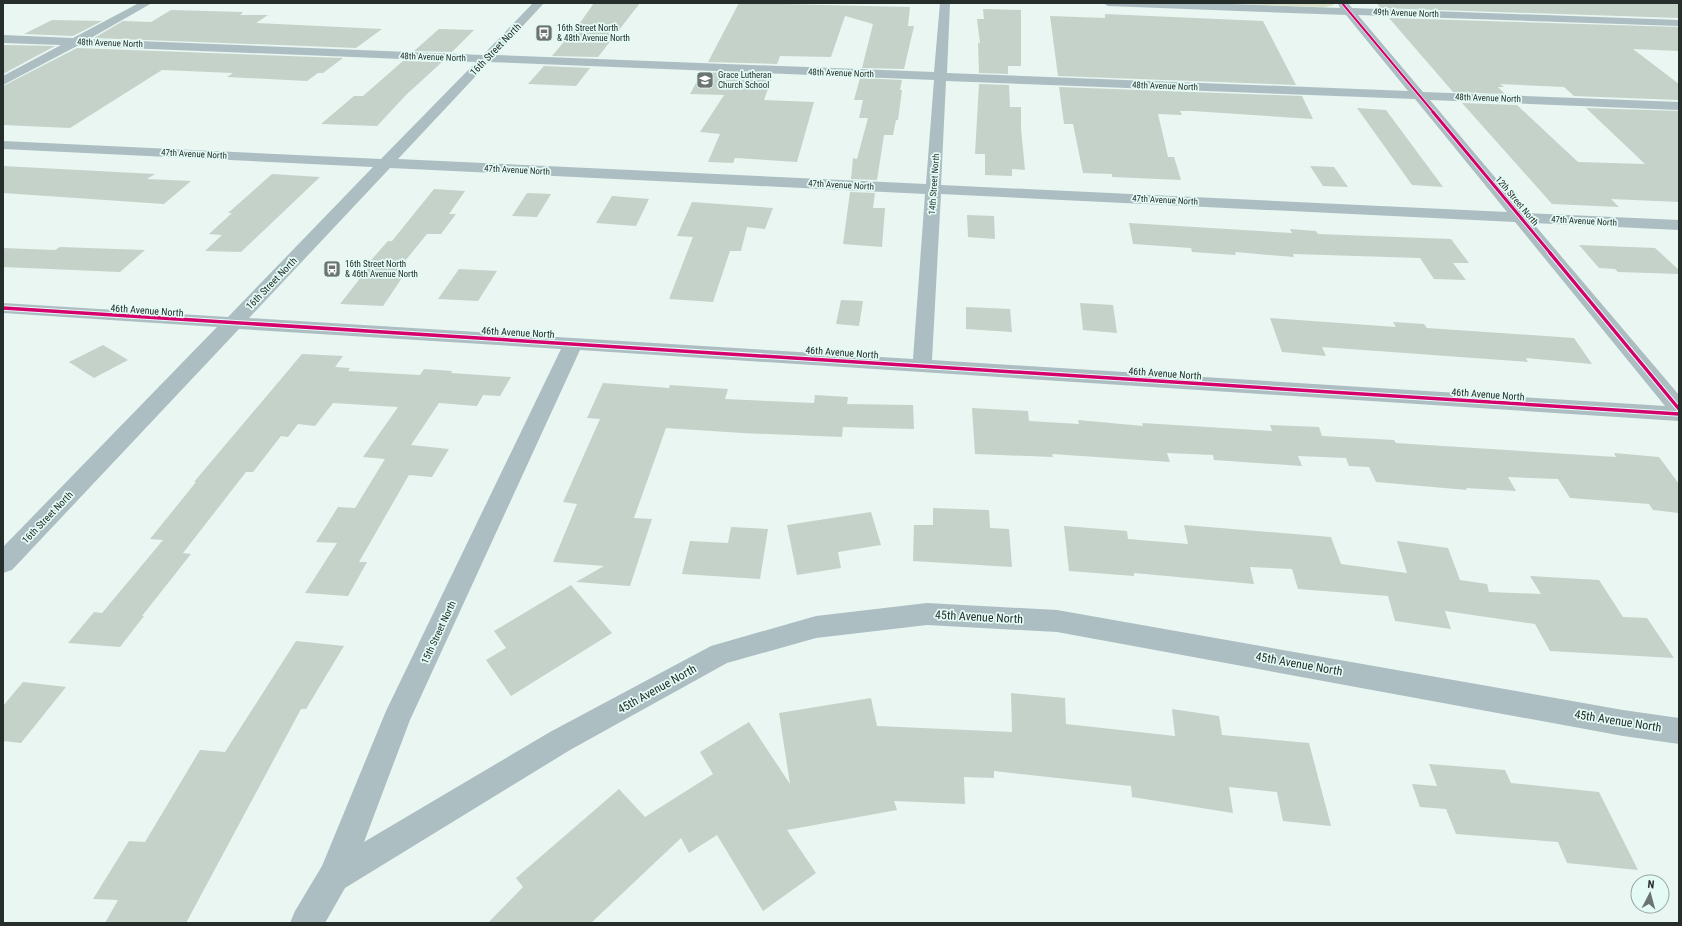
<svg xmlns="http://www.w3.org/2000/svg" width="1682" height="926" font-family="'Roboto Condensed',sans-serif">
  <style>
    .green { fill: #d7dec4 }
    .building { fill: #c5d2c9 }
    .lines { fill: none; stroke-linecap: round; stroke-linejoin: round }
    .minor { fill: #acbec2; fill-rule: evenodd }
    .cycleway-far2-casing { stroke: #e4fbf5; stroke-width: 3.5 }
    .cycleway-far1-casing { stroke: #e4fbf5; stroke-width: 4.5 }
    .cycleway-casing { stroke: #e4fbf5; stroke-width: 5.5 }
    .cycleway-far2 { stroke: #d6006c; stroke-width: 2 }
    .cycleway-far1 { stroke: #d6006c; stroke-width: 3 }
    .cycleway { stroke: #d6006c; stroke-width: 3.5 }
    .labels { text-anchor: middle; stroke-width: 3.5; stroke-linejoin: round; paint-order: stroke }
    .far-street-label { font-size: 9px; fill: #252e2b; stroke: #e4fbf5 }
    .far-poi-label { font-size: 9px; fill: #252e2b; stroke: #e4fbf5; text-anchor: start }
    .street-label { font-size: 10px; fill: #252e2b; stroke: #e4fbf5 }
    .near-street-label { font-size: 12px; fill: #252e2b; stroke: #e4fbf5 }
  </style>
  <rect width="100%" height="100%" fill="#e9f6f2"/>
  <path class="green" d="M1202,3h131l1,2 -9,2z"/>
  <g class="building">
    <path d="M594,3h46l-42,54 -46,-1 16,-19h2z"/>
    <path d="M739,3l171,4 -2,19h6l-10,43 -42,-1 11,-44 -28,-8 -14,41 -51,-1 -3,8 -69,-2z"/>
    <path d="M1377,3h302v15l-299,-10z"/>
    <path d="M983,9l38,1v56h-13v8l-29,-1 -1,-30h2l-3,-24h7z"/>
    <path d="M171,10l72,2 -3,3h28l-12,8 126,6 -26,19 -262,-10 29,-17 28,1z"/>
    <path d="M1105,14l158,7 33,64 -238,-9 -8,-60 55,2z"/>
    <path d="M1389,18l290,9v24l-46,-2 46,35v16l-105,-4 -10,-9 -64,-3 4,3h-6l7,7 -52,-2z"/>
    <path d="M52,20l50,1 -29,15 -49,-2z"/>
    <path d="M439,29l35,1 -22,22 -38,-1z"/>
    <path d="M5,45l50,1 -52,28v-28z"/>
    <path d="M77,48l266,10 -20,15h-5l-11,8 -80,-4 6,-4 -71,-3 -92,58 -67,-3v-39z"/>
    <path d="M403,61l39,1 -36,33 -29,31 -56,-2 33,-28h9z"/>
    <path d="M544,66l46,2 -14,18 -48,-2z"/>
    <path d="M702,72l71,3 -9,25 50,2 -17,60 -62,-4 -2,5 -25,-1 12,-28 -20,-2 24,-37 -34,-1z"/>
    <path d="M860,78l42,2 -2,10h2l-4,30h-2l-3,15h-9l-7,45 -26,-1 2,-21 4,1 11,-41h-9l4,-18h-9z"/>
    <path d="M979,84l30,1 1,22h11v21l4,42 -13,-1v7l-27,-1v-21h-10z"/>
    <path d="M1059,87l243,9 11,23 -121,-8h-12l2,4 -24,-1 10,43h6l7,23 -69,-3v-3l-29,-1 -10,-49h-9z"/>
    <path d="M1462,103l55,2 61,57 67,2 -59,-56 93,3v91l-68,-3 8,8 -67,-3z"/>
    <path d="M1357,108l29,2 57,77 -31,-2z"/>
    <path d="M3,166l152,8 -8,5 44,2 -27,23 -161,-11z"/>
    <path d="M1310,166l24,1 14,20 -25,-1z"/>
    <path d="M272,174l48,3 -79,75 -36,-1 17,-16 -13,-1 23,-21h-4z"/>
    <path d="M434,189l31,2 -16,23h7l-15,20h-14l-36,44h11l-19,28 -43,-2 29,-37h-4l23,-26h4z"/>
    <path d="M850,192l25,1 -2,15h12l-3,39 -39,-3z"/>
    <path d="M527,193l24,1 -14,23 -25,-1z"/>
    <path d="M612,196l37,3 -13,27 -40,-3z"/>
    <path d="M692,202l81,6 -8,21 -18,-2 -6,24h-11l-17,51 -44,-3 24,-62 -16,-1z"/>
    <path d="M967,215l27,1 1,23 -27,-2z"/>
    <path d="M1129,223l163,10 -2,-4 26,2 2,3 133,5 18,24h-16l13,17 -32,-1 -14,-21 -127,-4 1,3 -59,-5 1,3 -44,-3 -1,-4 -58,-4z"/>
    <path d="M1579,245l76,3 24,22v4l-61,-2 -3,-3 -16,-1z"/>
    <path d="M60,247l85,3 -25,22 -117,-5v-19l52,2z"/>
    <path d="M459,269l38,2 -19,30 -40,-2z"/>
    <path d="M841,300l22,1 -4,25 -23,-2z"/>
    <path d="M1080,303l33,2 4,28 -34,-3z"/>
    <path d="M966,307l44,2 2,23 -46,-3z"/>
    <path d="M1270,318l126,9 -3,-5 31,2 3,4 147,10 18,26 -66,-6 2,4 -206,-15 4,9 -44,-4z"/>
    <path d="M103,345l25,15 -34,18 -25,-16z"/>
    <path d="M302,354l41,2 -8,11 15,1 -2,3 72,4 4,-6 28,2 -1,2 60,4 -11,19 -17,-1 -6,11 -38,-3 -28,42 38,4 -17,28 -23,-2 -50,87h8l-19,34 -43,-3 32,-50 -21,-1 22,-35 17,1 30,-49 -22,-2 35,-50 -65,-4 -18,23 -17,-2 -10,13 -7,-1 -28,36h-7l-63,81 8,1 -49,62h2l-24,31 -52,-4 26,-31 8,1 61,-73 -13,-1 46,-57h-2z"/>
    <path d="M603,383l66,5 1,-3 58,4 -3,10 89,4 1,-8 33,2 -1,7 66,1 1,24 -71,-2 -1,10 -100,-4 -76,-5 -32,90 18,1 -22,67 -54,-4 28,-16 -51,-4 24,-58 -14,-2 37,-83 -13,-1z"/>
    <path d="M972,408l56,3 1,10 50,3 -1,-4 65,6 -1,-3 130,8 -2,-6 49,2 3,9 72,4 2,3 220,14 -2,-4 45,4 20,27v29l-26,-3 -4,-6 -79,-6 -12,-19 -50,-2 8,14 -50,-3 1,2 -91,-8 -7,-15 -20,-1 -3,-8 -48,-2 4,10 -88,-6 -1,-5 -46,-2 3,9 -118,-8 1,3 -78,-3z"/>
    <path d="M933,508l56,2 1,18 19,1 3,38 -99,-6 1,-36h19z"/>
    <path d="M871,512l10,33 -43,7 3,16 -44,7 -10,-50z"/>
    <path d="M1184,525l147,12 10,27 66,9 -10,-32 51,7 12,32 27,4 2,8 52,2 -11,-18 69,4 24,37 24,1 27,40 -124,-7 -15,-27 -90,-13 6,18 -56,-8 -7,-25 -90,-7 -6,-20 -42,-2 4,17 -120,-11v3l-65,-5 -5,-45 63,5 1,8 60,5z"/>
    <path d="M731,527l37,2 -8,50 -78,-5 8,-33 38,2z"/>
    <path d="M571,585l41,48 -101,63 -25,-36 20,-12 -12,-17z"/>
    <path d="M296,641l48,5 -38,63h-5l-115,214h-81l13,-23 -25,-1 36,-58 16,1 55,-92 25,2z"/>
    <path d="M23,682l43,5 -45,56 -18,-2v-35z"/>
    <path d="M1011,693l54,5 1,26 109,12 -3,-27 47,7 3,19 87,8 22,83 -48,-5 -6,-29 -48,-5 4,26 -101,-16 -1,-11 -137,-15v7l-30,-1 1,27 -71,-3 3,9 -110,20 29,43 -53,38 -46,-76 -28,18 -8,-15 -90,85h-103l35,-36 -7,-9 103,-89 26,28 68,-43 -13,-22 49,-30 41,62 -11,-71 92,-15 6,28 135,6z"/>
    <path d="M1429,764l76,6 6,13 88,9 39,78 -71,-7 -9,-21 -102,-8 -10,-25 -26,-2 -8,-23 25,2z"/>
  </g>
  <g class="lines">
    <path class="minor" d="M139,3h13l-63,36 394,16 50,-52h11l-48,52 438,17 6,-69h10l-3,70 461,18 -62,-76 -238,-9 -5,-3h99l138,5 -2,-5h10l4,5 327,12v6l-321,-11 65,77 256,10v8l-249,-10 95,113 154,7v10l-146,-7 146,172v26l-1099,-71 -170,370 -46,122 186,-110 161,-86 105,-30 111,-13 130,7 566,100 56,8v26l-56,-8 -566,-104 -130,-7 -111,13 -89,25 -157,87 -225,138 -20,35h-35l5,-12 27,-45 64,-155 175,-362 -322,-20 -227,241 -9,3v-26l214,-220 -214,-14v-10l225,14 145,-150 -370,-18v-8l378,18 95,-97 -399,-16 -74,39v-9l58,-31 -58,-2v-8l70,3zM489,62l445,18 -8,104 -528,-25zM946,81l469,18 92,113 -566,-27zM390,168l535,26 -12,165 -664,-41zM941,194l574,28 150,184 -733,-46z"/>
    <g class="cycleway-far2-casing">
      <path id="cycleway-far2" d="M1342,3l92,110"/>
    </g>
    <g class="cycleway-far1-casing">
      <path id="cycleway-far1" d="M1433,112l118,142"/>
    </g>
    <g class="cycleway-casing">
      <g id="cycleway">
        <path d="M1550,253l129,156"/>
        <path d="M3,308l1676,106"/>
      </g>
    </g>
    <use href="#cycleway-far2" class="cycleway-far2"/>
    <use href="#cycleway-far1" class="cycleway-far1"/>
    <use href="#cycleway" class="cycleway"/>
  </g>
  <defs>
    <g id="bus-square" transform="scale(0.9)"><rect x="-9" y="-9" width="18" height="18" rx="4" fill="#6a7471" stroke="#e4fbf5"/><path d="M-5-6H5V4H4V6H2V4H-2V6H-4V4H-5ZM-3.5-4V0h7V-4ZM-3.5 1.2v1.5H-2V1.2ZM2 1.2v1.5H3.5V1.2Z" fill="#fff"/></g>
    <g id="school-square" transform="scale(0.9)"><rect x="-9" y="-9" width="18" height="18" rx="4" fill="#6a7471" stroke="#e4fbf5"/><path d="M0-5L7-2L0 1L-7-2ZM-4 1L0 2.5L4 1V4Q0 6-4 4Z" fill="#fff"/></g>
  </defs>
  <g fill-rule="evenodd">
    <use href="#bus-square" x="544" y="33"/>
    <use href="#school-square" x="705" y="80"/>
    <use href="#bus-square" x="332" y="269"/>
  </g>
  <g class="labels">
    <g class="far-street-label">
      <text transform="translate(1406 13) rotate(2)" y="3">49th Avenue North</text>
      <text transform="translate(110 43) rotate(2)" y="3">48th Avenue North</text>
      <text transform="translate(433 57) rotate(2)" y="3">48th Avenue North</text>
      <text transform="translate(841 73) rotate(2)" y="3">48th Avenue North</text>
      <text transform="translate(1165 86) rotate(2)" y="3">48th Avenue North</text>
      <text transform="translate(1488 98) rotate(2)" y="3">48th Avenue North</text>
      <text transform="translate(194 154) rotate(3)" y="3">47th Avenue North</text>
      <text transform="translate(517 170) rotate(3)" y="3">47th Avenue North</text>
      <text transform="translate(934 184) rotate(-86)" y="3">14th Street North</text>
      <text transform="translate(841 185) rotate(3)" y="3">47th Avenue North</text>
      <text transform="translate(1165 200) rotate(3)" y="3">47th Avenue North</text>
      <text transform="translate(1517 201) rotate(50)" y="3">12th Street North</text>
      <text transform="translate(1584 221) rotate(3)" y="3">47th Avenue North</text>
    </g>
    <g class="far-poi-label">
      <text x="557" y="31">16th Street North<tspan x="557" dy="10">&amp; 48th Avenue North</tspan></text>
      <text x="718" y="78">Grace Lutheran<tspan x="718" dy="10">Church School</tspan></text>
      <text x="345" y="267">16th Street North<tspan x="345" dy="10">&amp; 46th Avenue North</tspan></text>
    </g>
    <g class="street-label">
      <text transform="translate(495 49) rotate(-46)" y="4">16th Street North</text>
      <text transform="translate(271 283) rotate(-46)" y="4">16th Street North</text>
      <text transform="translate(147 310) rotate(4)" y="4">46th Avenue North</text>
      <text transform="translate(518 332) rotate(3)" y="4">46th Avenue North</text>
      <text transform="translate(842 352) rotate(4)" y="4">46th Avenue North</text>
      <text transform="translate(1165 373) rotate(4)" y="4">46th Avenue North</text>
      <text transform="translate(1488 394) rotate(4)" y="4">46th Avenue North</text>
      <text transform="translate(47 517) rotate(-46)" y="4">16th Street North</text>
      <text transform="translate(438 632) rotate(-65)" y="4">15th Street North</text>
    </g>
    <g class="near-street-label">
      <text transform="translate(979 617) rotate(3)" y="4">45th Avenue North</text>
      <text transform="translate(1299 664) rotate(10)" y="4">45th Avenue North</text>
      <text transform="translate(657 689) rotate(-29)" y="4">45th Avenue North</text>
      <text transform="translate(1618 721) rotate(9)" y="4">45th Avenue North</text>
    </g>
  </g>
  <rect width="1682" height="926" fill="none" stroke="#252e2b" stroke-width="8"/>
  <g transform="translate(1650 894) rotate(6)"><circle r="19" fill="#e4fbf5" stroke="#98a9a4"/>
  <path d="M0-3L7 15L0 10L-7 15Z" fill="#6a7471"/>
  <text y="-6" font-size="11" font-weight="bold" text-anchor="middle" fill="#252e2b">N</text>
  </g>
</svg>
